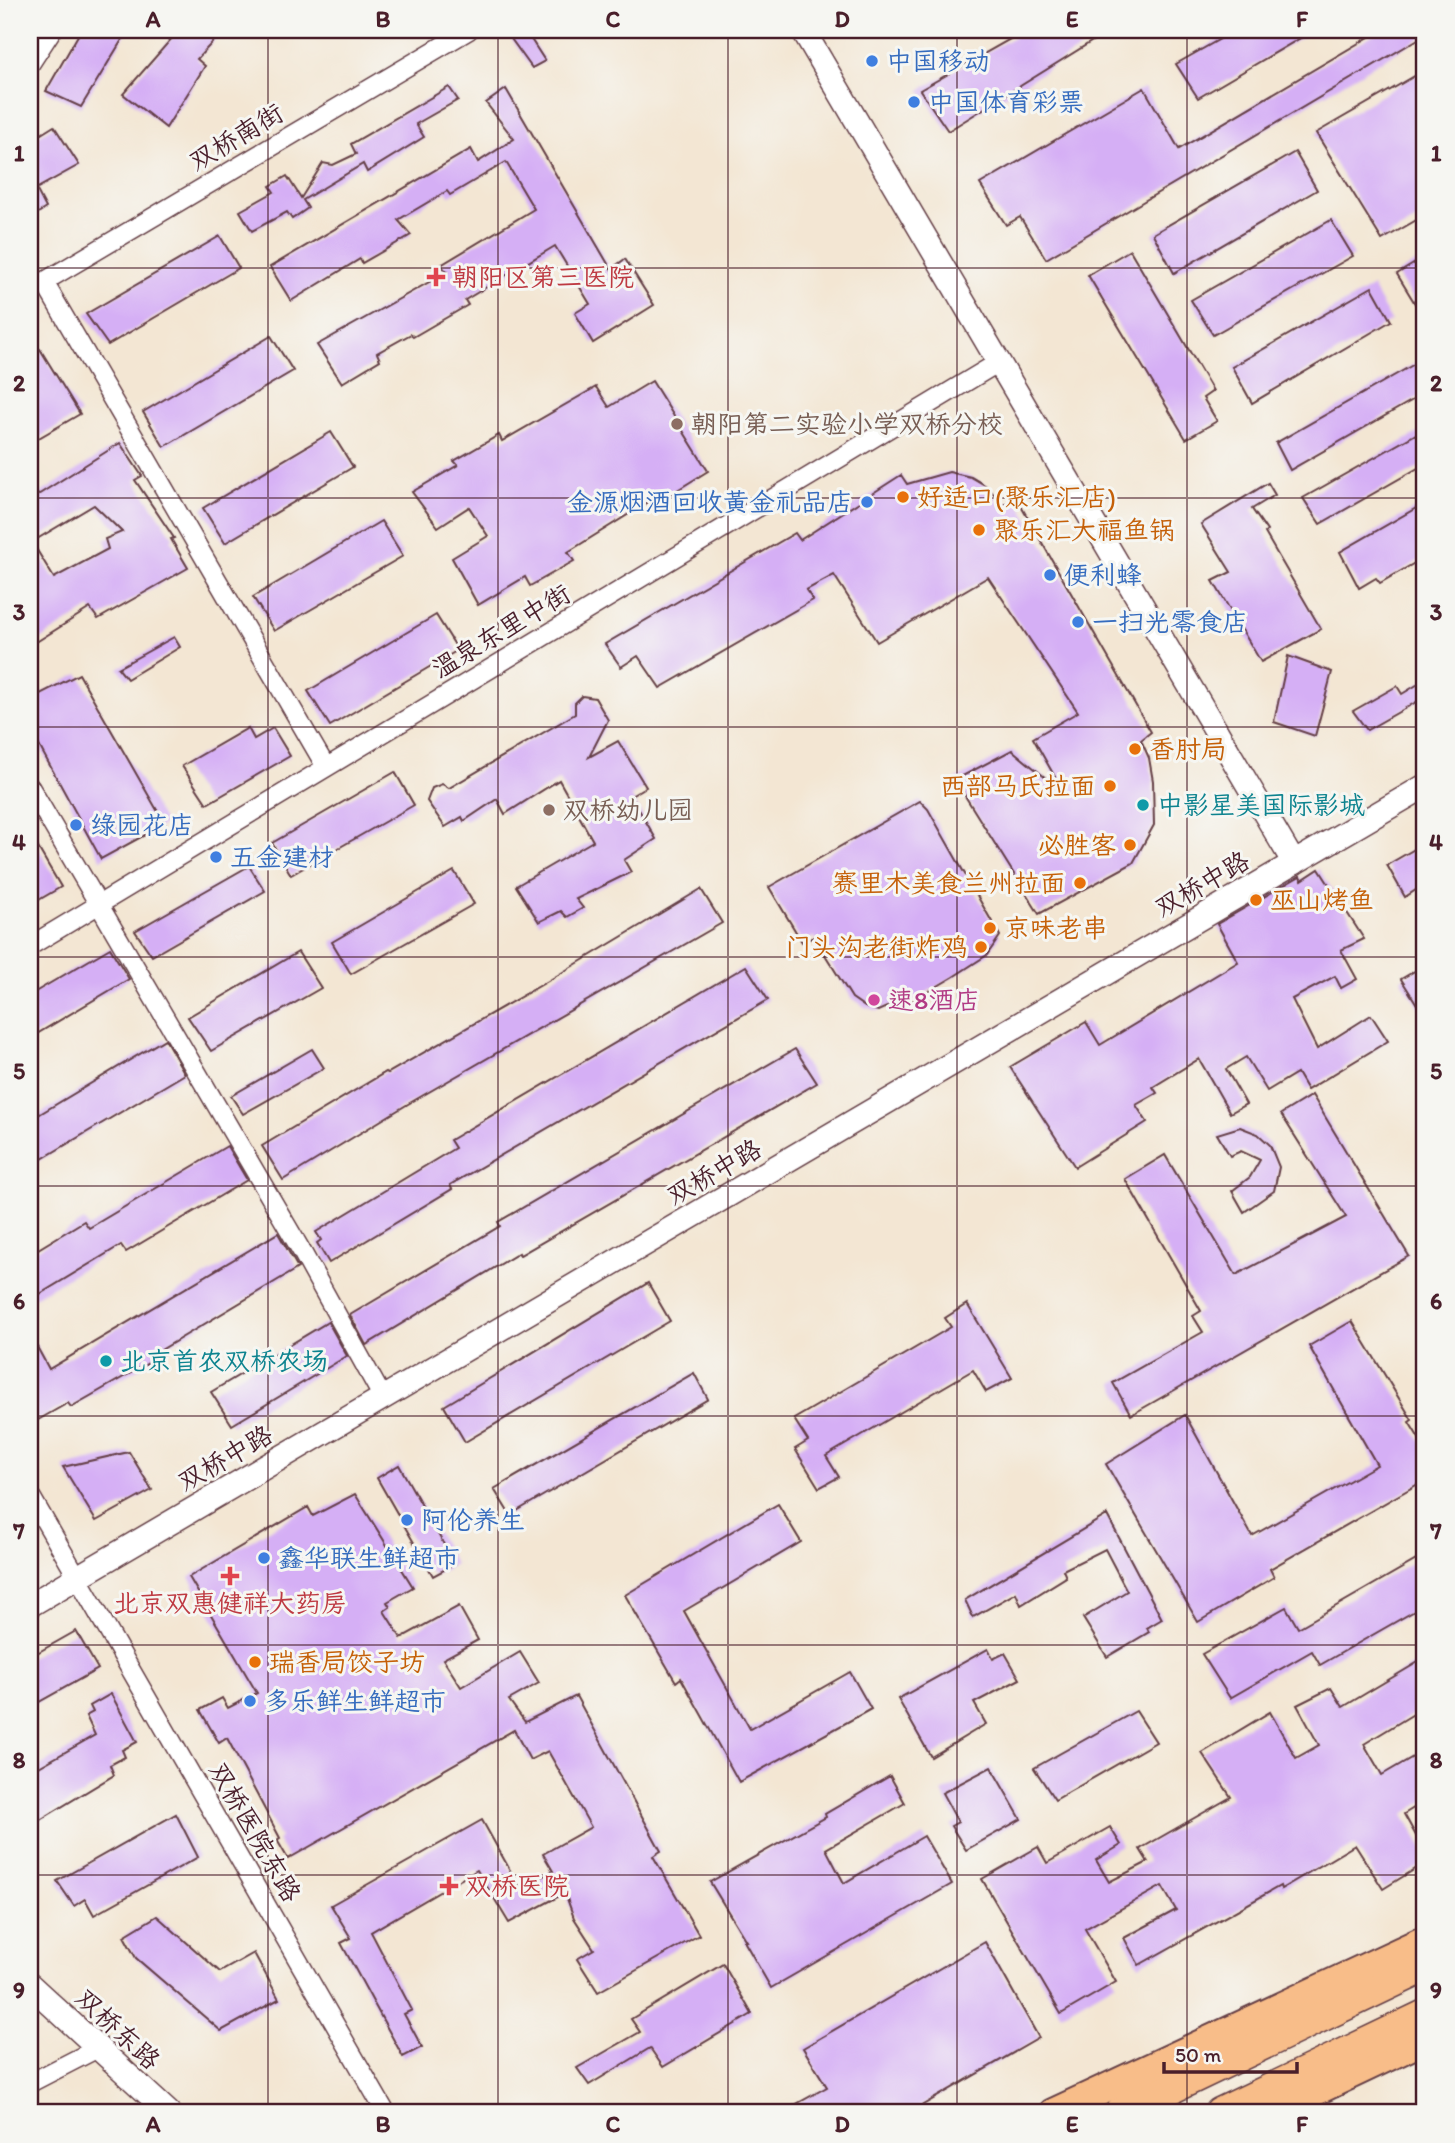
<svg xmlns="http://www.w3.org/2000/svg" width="1455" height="2143" font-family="Itim,'LXGW WenKai TC',sans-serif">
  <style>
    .building { fill: #d5aff5; fill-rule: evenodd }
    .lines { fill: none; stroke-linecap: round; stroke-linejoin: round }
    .minor-casing { stroke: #633d44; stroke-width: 21 }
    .tertiary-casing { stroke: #633d44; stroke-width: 26 }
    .primary-casing { stroke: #633d44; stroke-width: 32 }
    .trunk-casing { stroke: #633d44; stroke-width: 33 }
    .minor { stroke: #fff; stroke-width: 18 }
    .tertiary { stroke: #fff; stroke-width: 23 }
    .primary { stroke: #f8bd89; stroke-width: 28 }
    .trunk { stroke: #f8bd89; stroke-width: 30 }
    .grid { fill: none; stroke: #4a1f2b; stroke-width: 2; stroke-opacity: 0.55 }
    .shop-dot { fill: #3f7fe0; stroke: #f6f6f2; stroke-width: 2.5 }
    .health-dot { fill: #e0444e; stroke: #f6f6f2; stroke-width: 2.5 }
    .education-dot { fill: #8d6e63; stroke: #f6f6f2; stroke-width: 2.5 }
    .food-dot { fill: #e8710a; stroke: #f6f6f2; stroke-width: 2.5 }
    .culture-dot { fill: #0f9aa8; stroke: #f6f6f2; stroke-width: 2.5 }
    .hotel-dot { fill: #d1479c; stroke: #f6f6f2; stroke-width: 2.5 }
    .labels { text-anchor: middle; stroke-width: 6; stroke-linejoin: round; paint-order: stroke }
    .shop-label { font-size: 26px; fill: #366cbe; stroke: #f6f6f2; text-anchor: start }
    .street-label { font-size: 26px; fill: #4a1f2b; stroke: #f6f6f2 }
    .health-label { font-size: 26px; fill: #be3a42; stroke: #f6f6f2; text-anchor: start }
    .education-label { font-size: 26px; fill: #785e54; stroke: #f6f6f2; text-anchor: start }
    .food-label { font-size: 26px; fill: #c56008; stroke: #f6f6f2; text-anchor: start }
    .culture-label { font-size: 26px; fill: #0d838f; stroke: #f6f6f2; text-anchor: start }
    .hotel-label { font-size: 26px; fill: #b23c85; stroke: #f6f6f2; text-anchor: start }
    .neatline { fill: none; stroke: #4a1f2b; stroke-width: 2.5 }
    .grid-label { font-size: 23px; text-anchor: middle; font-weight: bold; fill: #4a1f2b }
  </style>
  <rect width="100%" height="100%" fill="#f6f6f2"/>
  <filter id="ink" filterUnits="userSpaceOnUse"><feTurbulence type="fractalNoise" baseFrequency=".0143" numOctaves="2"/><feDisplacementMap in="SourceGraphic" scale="14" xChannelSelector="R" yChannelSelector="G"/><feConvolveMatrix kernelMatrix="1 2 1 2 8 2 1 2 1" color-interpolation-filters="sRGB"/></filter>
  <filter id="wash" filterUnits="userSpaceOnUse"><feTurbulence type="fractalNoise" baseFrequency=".00686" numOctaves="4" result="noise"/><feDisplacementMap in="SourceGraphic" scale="28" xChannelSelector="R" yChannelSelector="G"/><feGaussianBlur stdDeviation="1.57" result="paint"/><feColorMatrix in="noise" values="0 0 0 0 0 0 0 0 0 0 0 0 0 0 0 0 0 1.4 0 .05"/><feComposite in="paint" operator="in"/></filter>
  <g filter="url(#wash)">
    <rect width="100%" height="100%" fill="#f3e6d3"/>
    <g id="blocks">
      <g class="building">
        <path d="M81,30h47l-47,77 -35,-16z"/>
        <path d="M179,30h45l-27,29 8,7 -39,62 -43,-34z"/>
        <path d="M519,30h6l20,31 -13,7 -23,-32z"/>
        <path d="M1026,30h84l-162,101 -28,-41z"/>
        <path d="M1236,30h78l-116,68 -22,-34z"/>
        <path d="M1381,30h44v5l-379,224 -26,-42 -14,8 -26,-41 164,-96 35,61z"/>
        <path d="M1425,70v145l-43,25 -66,-107z"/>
        <path d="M449,87l9,13 -42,24 8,13 -57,35 -4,-8 -60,36 5,8 -16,11 -5,-7 -35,19 -12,-20 34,-19 -4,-6 17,-10 14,22 22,-35 10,2 23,-11 -5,-10z"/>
        <path d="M506,89l105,180 14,-10 29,46 -61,38 -18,-30 15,-9 -35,-58 -90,54 3,5 -55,32 -2,-3 -34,19 3,7 -38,23 -25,-38 130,-73 -6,-7 93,-56 -28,-47 -56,33 -3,-4 -49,29 13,15 -49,28 -2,-4 -69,42 -21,-34 201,-118 7,13 36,-23 -28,-36z"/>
        <path d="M54,126l25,39 -43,24 10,19 -16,10v-77z"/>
        <path d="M1295,152l22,38 -143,83 -21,-39z"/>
        <path d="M1331,220l22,36 -140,79 -22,-35z"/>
        <path d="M220,236l19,32 -131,77 -22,-31z"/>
        <path d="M1130,250l83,141 -10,7 14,23 -31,18 -98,-164z"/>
        <path d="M1425,257v63l-28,-46z"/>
        <path d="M1372,287l19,34 -139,82 -20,-36z"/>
        <path d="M271,336l22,35 -129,76 -21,-35z"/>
        <path d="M40,349l40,65 -50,29v-88z"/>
        <path d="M1418,362l7,12v19l-135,77 -14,-27z"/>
        <path d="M652,381l56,90 -55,34 -3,-4 -82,51 6,9 -44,25 -5,-9 -47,28 -26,-47 36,-22 -19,-29 -31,20 -26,-35 46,-27 -4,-4 45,-26 3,6 94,-54 13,20z"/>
        <path d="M1425,429v35l-105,60 -17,-26z"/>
        <path d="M331,432l22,35 -128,76 -22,-35z"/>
        <path d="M120,443l22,33 -7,4 39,58 -3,1 17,29 -90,51 -8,-11 -60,38v-146zM94,505l28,27 -17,7 3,10 -54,29 -22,-36z"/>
        <path d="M949,472l22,5 17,10 14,18 16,-4 133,231 -10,8 8,18 4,23 1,44 -21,38 -94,51 -84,-134 57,-30 52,43 -31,-55 45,-26 -90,-135 -111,65 -43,-67 -28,15 7,10 -153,88 -22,-32 -17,11 -16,-23 190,-111 5,7 101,-65 6,9z"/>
        <path d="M1268,483l7,12 -23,14 15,22 -2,2 56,96 -60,33 -48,-81 18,-9 -30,-48z"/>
        <path d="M1425,503v54l-45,26 -4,-5 -17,10 -19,-36z"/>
        <path d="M381,521l22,35 -129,75 -21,-34z"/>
        <path d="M436,615l22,35 -128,76 -22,-35z"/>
        <path d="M174,637l6,10 -53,32 -9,-11z"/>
        <path d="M1288,656l44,16 -17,64 -41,-14z"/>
        <path d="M79,674l86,150 -64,35 -71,-130v-30z"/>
        <path d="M1425,680v17l-58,33 -14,-19 44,-25 5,8z"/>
        <path d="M582,696l13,2 13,22 -19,37 29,-16 28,46 -15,9 25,43 -32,21 7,12 -55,27 7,9 -16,9 -6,-6 -22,11 -23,-36 77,-45 -34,-61 -54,34 -8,-15 -33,22 -2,-4 -17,10 -18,-26 5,-13 10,-4 7,4 126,-74v-11z"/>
        <path d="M248,728l6,11 19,-11 17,28 -83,48 -25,-38z"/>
        <path d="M395,772l19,33 -123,70 -19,-32z"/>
        <path d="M920,801l8,8 72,127 -13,19 -34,22 -51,30 -2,-6 -22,10 -13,-4 -13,-9 -38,-61 -12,5 -33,-55z"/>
        <path d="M30,834l31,53 -31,18z"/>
        <path d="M1425,843v41l-20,13 -18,-32z"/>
        <path d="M249,866l16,25 -113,65 -17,-25z"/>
        <path d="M1319,869l45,70 -23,11 16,29 -16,9 -6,-12 -43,23 25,50 54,-34 17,26 -81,49 -10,-17 -30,18 -21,-34 -20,12 20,35 -16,9 -31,-54 -46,28 4,6 -21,12 11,17 -72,45 -65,-100 76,-45 14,23 138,-83 -21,-38 83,-48 2,4z"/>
        <path d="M454,871l20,33 -123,70 -19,-32z"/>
        <path d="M701,889l21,34 -314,181 -125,76 -21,-34 124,-74 2,1 160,-92z"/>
        <path d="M110,948l19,31 -99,59v-43z"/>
        <path d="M298,952l23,36 -110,63 -23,-34z"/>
        <path d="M1425,965v52l-24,-38z"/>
        <path d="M746,966l22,34 -318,185 2,4 -123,74 -12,-20 4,-3 -5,-8 139,-84 -5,-8z"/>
        <path d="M165,1039l20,35 -155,92v-46z"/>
        <path d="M312,1049l12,19 -81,46 -12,-18z"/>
        <path d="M795,1049l22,34 -297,172 -1,-2 -153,92 -16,-30 150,-89 -2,-4z"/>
        <path d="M1312,1095l97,161 -278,159 -18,-32 90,-51 -10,-16 8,-5 -76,-132 40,-24 71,120 110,-58 -65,-103z"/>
        <path d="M1240,1127l18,7 12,11 9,22 -5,24 -30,21 -12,-21 18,-14 10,-17 -19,-9 -11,5 -13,-22z"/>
        <path d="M227,1146l20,34 -121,72 -5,-7 -91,55v-46l54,-33 5,7z"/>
        <path d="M278,1233l20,35 -137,82 3,4 -93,53 -3,-4 -30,17 -8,-14v-72l19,35z"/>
        <path d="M648,1283l22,38 -205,121 -21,-36z"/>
        <path d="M967,1304l45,74 -26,14 -13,-22 -147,86 13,21 -20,11 -24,-39 13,-8 -14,-22 157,-92 -6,-9z"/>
        <path d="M1352,1321l60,99 -3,2 16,26v32l-155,89 4,8 -76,45 -92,-158 79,-49 67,121 125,-71 -68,-119z"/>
        <path d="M328,1322l19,34 -115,69 -21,-33z"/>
        <path d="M694,1373l14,26 -198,116 -16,-26z"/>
        <path d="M129,1452l23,38 -56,31 -33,-54z"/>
        <path d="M399,1465l56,99 -22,12 -56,-98z"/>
        <path d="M355,1494l58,93 -26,15 3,5 -6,4 17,27 58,-32 19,34 -35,19 18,28 59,-35 19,31 -30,17 16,22 51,-26 85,155 -8,5 46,79 -101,57 -21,-33 17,-10 -20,-31 -9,-25 -56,30 -32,-53 -106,62 41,78 -8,4 18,33 -19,10 -62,-114 10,-5 -20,-33 151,-85 38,68 33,-17 -10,-17 48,-27 -43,-76 -18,9 -16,-30 -226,129 -11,-19 3,-2 -53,-100 -8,5 -19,-33 22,-12 6,10 29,-15 -68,-116 119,-70 5,9z"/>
        <path d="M778,1504l23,38 -117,69 66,118 100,-57 21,37 -132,73 -58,-104 -5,4 -51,-87z"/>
        <path d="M1107,1515l55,104 -15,9 2,4 -42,25 -24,-39 44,-27 -22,-42 -42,21 3,7 -45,28 -5,-12 -43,24 -8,-17z"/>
        <path d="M1425,1555v50l-105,60 -8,-14 -82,47 -28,-44 84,-47 12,21z"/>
        <path d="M76,1631l22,38 -68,38v-50z"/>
        <path d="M988,1649l5,10 12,-6 15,26 -46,24 12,21 -55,33 -33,-58z"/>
        <path d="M1425,1658v49l-61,37 18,31 43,-25v51l-21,13 21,38v11l-42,26 -28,-44 -74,44 -1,-3 -141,79 -15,-27 52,-28 -14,-24 -77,43 31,53 -55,32 -79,-135 56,-32 9,16 63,-36 11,18 -25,15 13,22 39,-20 -8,-13 91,-52 -29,-44 68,-41 26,46 23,-13 -22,-40 34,-17 12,19z"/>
        <path d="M111,1694l26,48 -15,8 3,7 -15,8 4,10 -84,51v-54l65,-37 -9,-19 7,-4 -3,-6z"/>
        <path d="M1136,1711l20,31 -101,58 -21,-32z"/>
        <path d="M991,1767l30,52 -55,31 -15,-24 7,-4 -16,-29z"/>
        <path d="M890,1776l15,27 -79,46 18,34 80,-47 28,48 -181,104 -27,-47h2l-36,-59 116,-65 -1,-3z"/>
        <path d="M176,1814l22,43 -104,58 -9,-16 -11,7 -17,-25z"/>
        <path d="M157,1916l63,56 34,-19 25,46 -58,32 -85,-73 -12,-22z"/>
        <path d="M985,1942l54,96 -130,75h-129l47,-26 -24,-39z"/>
        <path d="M723,1964l29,50 -89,53 -13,-19 -61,37 -12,-17 63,-36 -9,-13z"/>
      </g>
    </g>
  </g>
  <g filter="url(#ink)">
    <use href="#blocks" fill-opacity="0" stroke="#633d44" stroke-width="2"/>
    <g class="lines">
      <g class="minor-casing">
        <g id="minor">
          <path d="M30,64l22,-34"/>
          <path d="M44,282l282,485"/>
          <path d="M30,290l439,-260"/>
          <path d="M30,787l271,463 82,148"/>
          <path d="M30,946l969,-584"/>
          <path d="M30,1495l356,618"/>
          <path d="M30,2083l68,-35"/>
        </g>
      </g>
      <g class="tertiary-casing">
        <g id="tertiary">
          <path d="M803,30l491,833"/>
          <path d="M30,1605l1395,-819"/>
          <path d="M30,1985l139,128"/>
        </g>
      </g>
      <g class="primary-casing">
        <g id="primary">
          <path d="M1053,2113l372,-173"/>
          <path d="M1269,2113l156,-74"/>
        </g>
      </g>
      <g class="trunk-casing">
        <g id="trunk">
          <path d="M1120,2113l305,-146"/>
          <path d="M1220,2113l205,-98"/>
        </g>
      </g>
      <use href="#minor" class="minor"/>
      <use href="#tertiary" class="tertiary"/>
      <use href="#primary" class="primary"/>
      <use href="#trunk" class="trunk"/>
    </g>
  </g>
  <path class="grid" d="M268,30v2083M498,30v2083M728,30v2083M957,30v2083M1187,30v2083M30,268h1395M30,498h1395M30,727h1395M30,957h1395M30,1186h1395M30,1416h1395M30,1645h1395M30,1875h1395"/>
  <g class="shop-dot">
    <circle cx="872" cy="61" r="7"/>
    <circle cx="914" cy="102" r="7"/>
    <circle cx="867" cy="502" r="7"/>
    <circle cx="1050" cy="575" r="7"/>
    <circle cx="1078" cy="622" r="7"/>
    <circle cx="76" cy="825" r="7"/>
    <circle cx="216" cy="857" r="7"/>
    <circle cx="407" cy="1520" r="7"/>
    <circle cx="264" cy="1558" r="7"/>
    <circle cx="250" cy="1701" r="7"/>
  </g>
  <g class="health-dot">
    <path d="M432.5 266.5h7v7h7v7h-7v7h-7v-7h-7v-7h7z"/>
    <path d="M226.5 1565.5h7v7h7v7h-7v7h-7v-7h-7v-7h7z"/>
    <path d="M445.5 1875.5h7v7h7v7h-7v7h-7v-7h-7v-7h7z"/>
  </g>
  <g class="education-dot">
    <circle cx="677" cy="424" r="7"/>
    <circle cx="549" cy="810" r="7"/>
  </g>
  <g class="food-dot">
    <circle cx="903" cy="497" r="7"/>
    <circle cx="979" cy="530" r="7"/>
    <circle cx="1135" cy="749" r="7"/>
    <circle cx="1110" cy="786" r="7"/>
    <circle cx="1130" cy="845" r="7"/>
    <circle cx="1080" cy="883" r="7"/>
    <circle cx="1256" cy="900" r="7"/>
    <circle cx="990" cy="928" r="7"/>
    <circle cx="981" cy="947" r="7"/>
    <circle cx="255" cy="1662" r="7"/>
  </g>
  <g class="culture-dot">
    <circle cx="1143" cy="805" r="7"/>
    <circle cx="106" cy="1361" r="7"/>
  </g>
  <circle class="hotel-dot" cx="874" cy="1000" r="7"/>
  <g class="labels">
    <g class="shop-label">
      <text x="886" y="70">中国移动</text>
      <text x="928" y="111">中国体育彩票</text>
      <text x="853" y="511" text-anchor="end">金源烟酒回收黄金礼品店</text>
      <text x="1064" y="584">便利蜂</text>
      <text x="1092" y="631">一扫光零食店</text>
      <text x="90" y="834">绿园花店</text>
      <text x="230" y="866">五金建材</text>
      <text x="421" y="1529">阿伦养生</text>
      <text x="278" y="1567">鑫华联生鲜超市</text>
      <text x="264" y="1710">多乐鲜生鲜超市</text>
    </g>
    <g class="street-label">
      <text transform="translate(236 137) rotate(-31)" y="9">双桥南街</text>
      <text transform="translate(501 631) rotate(-31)" y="9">温泉东里中街</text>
      <text transform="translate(1202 884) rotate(-30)" y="9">双桥中路</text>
      <text transform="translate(714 1172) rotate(-30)" y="9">双桥中路</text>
      <text transform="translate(225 1458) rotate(-30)" y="9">双桥中路</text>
      <text transform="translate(255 1832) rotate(60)" y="9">双桥医院东路</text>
      <text transform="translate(118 2029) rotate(43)" y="9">双桥东路</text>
    </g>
    <g class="health-label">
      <text x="452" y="286">朝阳区第三医院</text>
      <text x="230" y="1612" text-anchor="middle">北京双惠健祥大药房</text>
      <text x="465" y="1895">双桥医院</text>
    </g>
    <g class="education-label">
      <text x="691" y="433">朝阳第二实验小学双桥分校</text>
      <text x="563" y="819">双桥幼儿园</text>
    </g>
    <g class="food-label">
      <text x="917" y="506">好适口(聚乐汇店)</text>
      <text x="993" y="539">聚乐汇大福鱼锅</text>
      <text x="1149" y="758">香肘局</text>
      <text x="1096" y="795" text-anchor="end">西部马氏拉面</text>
      <text x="1116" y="854" text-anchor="end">必胜客</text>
      <text x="1066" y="892" text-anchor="end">赛里木美食兰州拉面</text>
      <text x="1270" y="909">巫山烤鱼</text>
      <text x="1004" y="937">京味老串</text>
      <text x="967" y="956" text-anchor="end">门头沟老街炸鸡</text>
      <text x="269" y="1671">瑞香局饺子坊</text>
    </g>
    <g class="culture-label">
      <text x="1157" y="814">中影星美国际影城</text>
      <text x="120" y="1370">北京首农双桥农场</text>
    </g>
    <g class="hotel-label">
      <text x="888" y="1009">速8酒店</text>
    </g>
  </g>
  <rect width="1455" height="2143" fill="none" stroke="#f6f6f2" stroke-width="77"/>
  <path d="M1164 2062v10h133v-10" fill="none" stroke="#4a1f2b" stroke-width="3.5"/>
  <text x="1175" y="2062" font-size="21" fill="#4a1f2b" stroke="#f6f6f2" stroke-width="5" paint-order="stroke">50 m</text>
  <rect x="38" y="38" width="1378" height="2066" class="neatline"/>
  <g class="grid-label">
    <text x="153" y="27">A</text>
    <text x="383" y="27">B</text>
    <text x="613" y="27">C</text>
    <text x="842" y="27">D</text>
    <text x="1072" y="27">E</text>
    <text x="1302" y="27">F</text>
    <text x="19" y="161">1</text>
    <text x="1436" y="161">1</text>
    <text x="19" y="391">2</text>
    <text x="1436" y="391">2</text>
    <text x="19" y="620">3</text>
    <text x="1436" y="620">3</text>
    <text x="19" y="850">4</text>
    <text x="1436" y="850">4</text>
    <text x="19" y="1079">5</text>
    <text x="1436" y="1079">5</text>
    <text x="19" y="1309">6</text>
    <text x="1436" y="1309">6</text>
    <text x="19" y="1539">7</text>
    <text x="1436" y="1539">7</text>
    <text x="19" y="1768">8</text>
    <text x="1436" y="1768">8</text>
    <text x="19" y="1998">9</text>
    <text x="1436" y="1998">9</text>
    <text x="153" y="2132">A</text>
    <text x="383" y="2132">B</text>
    <text x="613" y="2132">C</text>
    <text x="842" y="2132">D</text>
    <text x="1072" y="2132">E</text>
    <text x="1302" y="2132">F</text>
  </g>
</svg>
